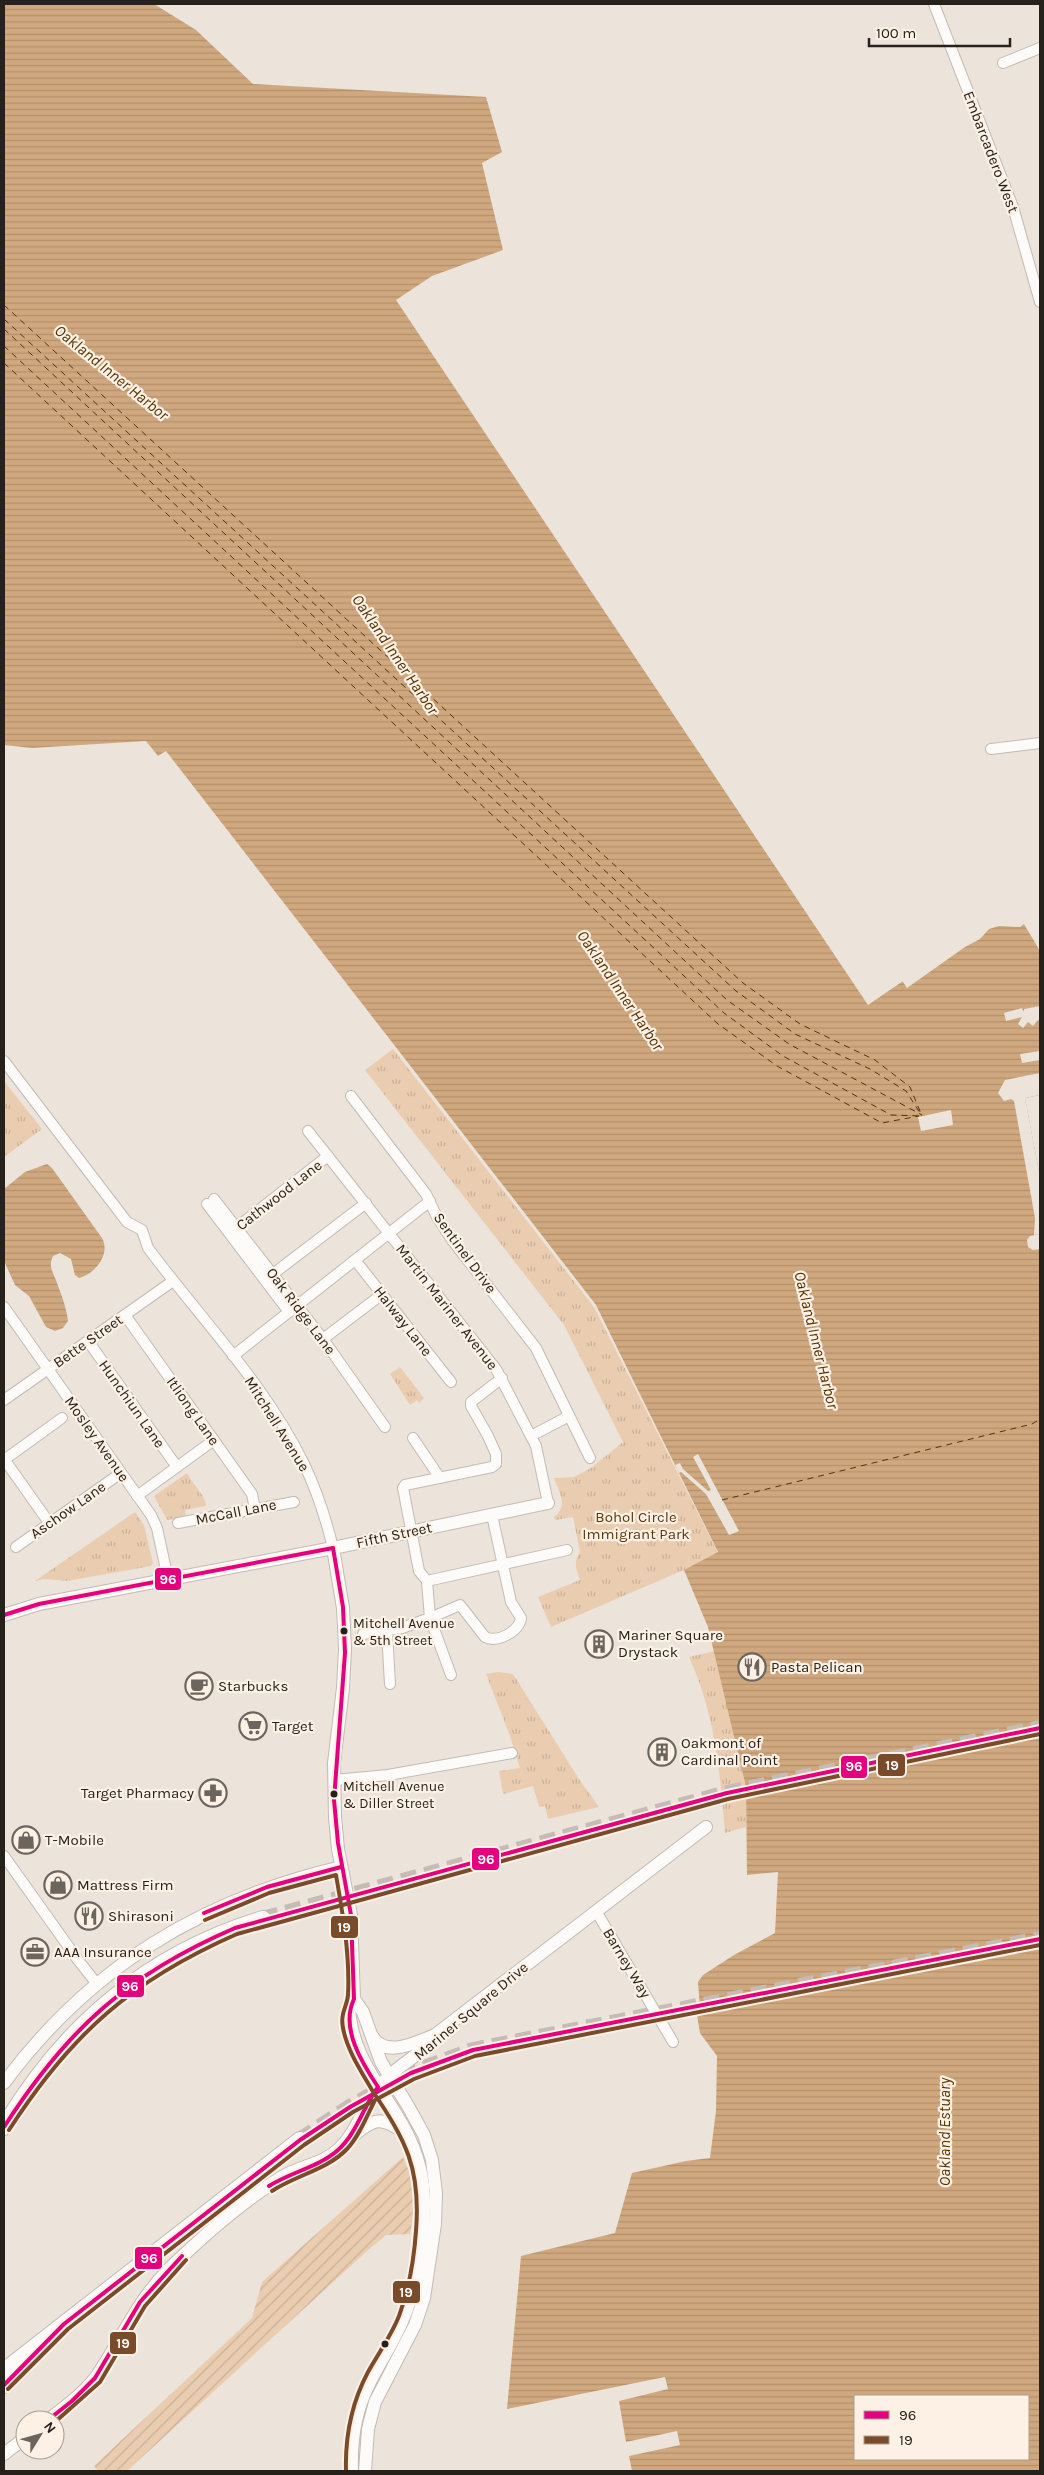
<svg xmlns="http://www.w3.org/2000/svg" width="1044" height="2475" font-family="Karla,sans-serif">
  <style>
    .grass { fill: url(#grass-tufts) }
    .garden { fill: url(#garden-furrows) }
    .water { fill: url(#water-rules); fill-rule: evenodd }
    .pier { fill: #ece3db }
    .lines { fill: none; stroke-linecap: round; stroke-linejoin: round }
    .ferry { stroke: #563203; stroke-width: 1; stroke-dasharray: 6 5; stroke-linecap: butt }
    .primary-tunnel { stroke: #c4bcb5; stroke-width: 16; stroke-dasharray: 16 8; stroke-linecap: butt }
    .minor-casing { stroke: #c2bbb5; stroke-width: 12 }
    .tertiary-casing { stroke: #c2bbb5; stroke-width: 14 }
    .primary-casing { stroke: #c2bbb5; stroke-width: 18 }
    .minor { stroke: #fcfbfa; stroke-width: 10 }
    .tertiary { stroke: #fcfbfa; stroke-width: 12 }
    .primary { stroke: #fcfbfa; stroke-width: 16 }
    .bus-1-casing { stroke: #fdf1e5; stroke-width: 8 }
    .bus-2-casing { stroke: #fdf1e5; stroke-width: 8 }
    .bus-1 { stroke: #e5007d; stroke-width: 4 }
    .bus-2 { stroke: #7a4b2a; stroke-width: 4 }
    .bus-dot { fill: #26211b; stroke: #fdf1e5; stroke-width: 2 }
    .labels { text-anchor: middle; stroke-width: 4.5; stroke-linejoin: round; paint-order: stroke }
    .bus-label { font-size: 14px; fill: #26211b; stroke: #fdf1e5; text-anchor: start }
    .street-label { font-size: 15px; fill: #26211b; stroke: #fdf1e5 }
    .park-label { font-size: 15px; fill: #5b370a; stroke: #fdf1e5 }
    .poi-label { font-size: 15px; fill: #26211b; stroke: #fdf1e5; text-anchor: start }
    .water-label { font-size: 16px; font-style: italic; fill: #563203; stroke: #fdf1e5 }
    .line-badge { stroke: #fdf1e5; stroke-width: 2 }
    .badge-label { font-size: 14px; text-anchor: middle; font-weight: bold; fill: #fff }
  </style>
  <defs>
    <pattern id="grass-tufts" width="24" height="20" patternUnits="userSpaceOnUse" patternTransform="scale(1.25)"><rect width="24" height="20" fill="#eacdb1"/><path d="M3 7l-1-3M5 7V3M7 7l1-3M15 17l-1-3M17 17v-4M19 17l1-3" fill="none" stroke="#c9b098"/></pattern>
    <pattern id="garden-furrows" width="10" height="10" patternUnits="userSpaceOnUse" patternTransform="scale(1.25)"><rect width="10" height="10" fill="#eacdb1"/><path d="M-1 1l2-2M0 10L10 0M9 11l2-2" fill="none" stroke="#c9b098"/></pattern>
    <pattern id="water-rules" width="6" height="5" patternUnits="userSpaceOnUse" patternTransform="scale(1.25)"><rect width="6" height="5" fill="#d0a87f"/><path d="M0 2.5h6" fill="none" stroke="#b2906d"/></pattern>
  </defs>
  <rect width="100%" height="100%" fill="#ece3db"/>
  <g class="grass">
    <path d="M393,1049l201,258 124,246 -27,14 -140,60 -13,-30 42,-17c-4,-11 -7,-18 0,-28l-7,-35 -18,3 -1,-3c15,-11 5,-25 0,-39l20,-1 17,-9 32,-26 -59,-117 -199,-255z"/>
    <path d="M4,1081l38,48 -38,28z"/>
    <path d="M400,1367l24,31 -5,5 -2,-3 -7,5 -20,-31z"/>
    <path d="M187,1473c6,13 17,19 19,33l-21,4 1,7 -19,3 -13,-24z"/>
    <path d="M135,1512l9,13 9,38 -2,3 -84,15 -23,-2 -9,2z"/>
    <path d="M715,1651l31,136v40l-21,6c-5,-61 -10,-120 -36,-176z"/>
    <path d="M498,1672l15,2 66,105 20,28 -51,12 -3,-13 -6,1 -6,-21 -30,8 -4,-23 21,-3 -10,-32 -24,-62z"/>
  </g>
  <path class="garden" d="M403,2157c15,33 13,43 7,77l-24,1 -19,16 -240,220h-29l-4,-5 158,-148 10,-36z"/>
  <g class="water">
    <path d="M4,4h150l42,26 57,54 233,13 16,55 -20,11 21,87 -71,26 -36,24 472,705 121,-83 32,-3 19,32v144l-15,3 15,79v57l-10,2 -3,4 1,7 5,3 7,-1v1222h-408l-3,-15 51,-11 -3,-14 -51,11 -7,-41 49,-12 -3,-12 -158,32 14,-153 94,-23 17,-60 54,-12 24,-3 6,-47 1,-55 -17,-23 -3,-18 3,-6 -2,-27 5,-7 31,-20 41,-22 3,-61 -31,3 -1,-88 -38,-160 -24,-57 34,-18 -122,-247 -430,-554 -8,5 -12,-15 -114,7 -28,-3zM855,2396h173v63h-173z"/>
    <path d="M47,1164l5,4 50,70c9,16 -7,36 -23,40l-4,-3 -4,-16 -11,-6 -7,3c-6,12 2,18 5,30 4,10 9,24 10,35l-5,7 -8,3 -9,-4 -17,-31 -14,-11 -11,-24v-72l21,-17z"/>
  </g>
  <g class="pier">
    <path d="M998,916h22l4,8 -4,3 -21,-1 -10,3 -9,10 -15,8 -58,41 -6,-9 87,-59z"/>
    <path d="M1040,1006v16l-2,-2 -5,6 -5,-4 -5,6 -5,-4 4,-7 -16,4 -2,-8 18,-5 2,4v-3z"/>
    <path d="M1040,1051v9l-18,3 -2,-9z"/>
    <path d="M1040,1073v22l-15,3 15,79v57l-6,1 1,-17 -21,-117 -3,-2 -7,2 -6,-8 7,-13z"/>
    <path d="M951,1110l2,15 -32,6 -3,-14z"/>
    <path d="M698,1454l41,77 -10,4 -23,-41 -25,-22 -2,1 -4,-8 5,-2 3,6 25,22 3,-1 -18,-33z"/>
  </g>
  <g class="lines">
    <g class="ferry">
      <path d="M4,305l739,678 57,41 75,36 35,27 12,29"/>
      <path d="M4,319l732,672 59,43 75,35 36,22 14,22"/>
      <path d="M4,329l723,671 62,44 133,71"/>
      <path d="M4,346l720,667 59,43 108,59 31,1"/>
      <path d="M4,363l714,661 59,42 105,57 37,-7"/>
      <path d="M722,1500l310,-76 8,-5"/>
    </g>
    <g class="primary-tunnel">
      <path d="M263,1919l464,-126 313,-65"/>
      <path d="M300,2140l50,-33 61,-34 62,-23 567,-111"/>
    </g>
    <g class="minor-casing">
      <g id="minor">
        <path d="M934,4l79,203 27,95"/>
        <path d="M1003,63l37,-15"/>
        <path d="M991,749l49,-6"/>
        <path d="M4,1061l123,161 15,8 6,18c53,71 117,136 156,216 13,27 22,55 29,84"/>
        <path d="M351,1096l75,98 11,23 15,23 84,108 54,110"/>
        <path d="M308,1131l188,238 40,77 12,57"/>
        <path d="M214,1199l109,140 62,88"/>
        <path d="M207,1204l82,108"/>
        <path d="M232,1231l96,-75"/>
        <path d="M355,1260l96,122"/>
        <path d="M269,1277l97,-74"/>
        <path d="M4,1307l147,208 6,13 11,51"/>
        <path d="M125,1315l127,179 3,15"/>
        <path d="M323,1339l58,-44"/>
        <path d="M88,1341l89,126"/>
        <path d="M233,1356l197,-155"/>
        <path d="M4,1400l169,-119"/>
        <path d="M531,1436l38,-20"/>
        <path d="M413,1438l27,40"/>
        <path d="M4,1459l46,65"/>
        <path d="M4,1460l58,-42"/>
        <path d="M137,1496l77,-56"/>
        <path d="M492,1515l19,87 10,16c-2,14 -24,25 -36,19l-25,-32 -30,13 -3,-37 -8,-10 -16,-83 2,-3 87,-18 4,-3v-10l-8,-18 -17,-30v-4l31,-24"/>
        <path d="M178,1523l116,-21"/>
        <path d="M16,1547l105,-74"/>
        <path d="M427,1581l140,-31"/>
        <path d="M387,1631l3,53"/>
        <path d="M363,1634l39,-6 28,-10 21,57"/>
        <path d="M334,1780l54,-5 124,-22"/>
        <path d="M4,1856l74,104 19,24"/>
        <path d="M596,1911l77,131"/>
      </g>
    </g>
    <g class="tertiary-casing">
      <g id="tertiary">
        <path d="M333,1548l10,60 2,41 -2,39 -9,75 1,54 3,32 13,66 3,84 9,13 18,50 27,44 16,29 8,25 4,33 -1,31 -11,74 -9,27 -40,77 -7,27 -3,42"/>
        <path d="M4,1615l35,-11 294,-56 215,-45"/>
        <path d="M372,2036c13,23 45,6 63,-1"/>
        <path d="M4,2083c86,-116 197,-183 337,-216"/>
        <path d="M353,2136c21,-18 29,-20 51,-3"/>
        <path d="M48,2420c17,-13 35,-26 48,-43 26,-38 41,-76 74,-109 32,-31 74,-68 112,-91 18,-11 41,-13 57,-28 20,-19 26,-49 46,-69 16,-17 37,-25 50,-45l271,-208"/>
        <path d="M4,2454l21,-16"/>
        <path d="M352,2471c-1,-28 3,-59 16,-85 11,-23 26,-44 35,-67 14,-31 20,-78 21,-112 1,-33 -10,-65 -28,-93 -22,-36 -46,-65 -47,-109l5,-6"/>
      </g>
    </g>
    <g class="primary-casing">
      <g id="primary">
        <path d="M4,2127c61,-102 144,-173 259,-208"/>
        <path d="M4,2371l296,-231"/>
        <path d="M4,2385l19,-18"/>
      </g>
    </g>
    <use href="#minor" class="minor"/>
    <use href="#tertiary" class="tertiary"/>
    <use href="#primary" class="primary"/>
    <g class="bus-1-casing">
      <g id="bus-1">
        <path d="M4,1615l35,-11 294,-56"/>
        <path d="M204,1913l63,-26 74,-20"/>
        <path d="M4,2127c63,-98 124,-153 231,-199l492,-135 313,-65"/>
        <path d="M269,2186c22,-14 50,-19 69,-36 19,-17 25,-43 40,-63 -16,-24 -38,-59 -24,-88l-3,-84 -13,-72 -4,-43 11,-147 -2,-46 -10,-59"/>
        <path d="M4,2385l60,-61 236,-184 50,-33 61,-34 62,-23 567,-111"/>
        <path d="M48,2420l24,-19 23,-23 45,-76 42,-46"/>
      </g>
    </g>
    <g class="bus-2-casing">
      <g id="bus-2">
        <path d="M205,1920l64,-27 67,-18c7,40 14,80 12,120 -1,12 -8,18 -5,33 4,22 18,43 29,62 34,51 49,78 44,141 -2,28 -7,58 -17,85 -8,20 -21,38 -31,56 -17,32 -23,64 -22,99"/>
        <path d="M9,2130c62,-96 123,-150 228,-196l491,-135 312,-65"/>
        <path d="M272,2191c24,-16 55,-21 75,-42 12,-13 19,-31 27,-47"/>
        <path d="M8,2389l60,-60 236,-184 49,-33 61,-33 61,-23 565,-111"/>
        <path d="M55,2422l45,-40 45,-76 41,-46"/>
      </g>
    </g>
    <use href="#bus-1" class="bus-1"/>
    <use href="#bus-2" class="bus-2"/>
  </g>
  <defs>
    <g id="building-ring" transform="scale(1.4375)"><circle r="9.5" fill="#fdf1e5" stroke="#6b655e" stroke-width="1.5"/><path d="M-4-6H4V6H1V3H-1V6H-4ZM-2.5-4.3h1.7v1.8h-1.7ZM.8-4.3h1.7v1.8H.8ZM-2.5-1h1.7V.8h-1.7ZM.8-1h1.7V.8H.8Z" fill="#6b655e"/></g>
    <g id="restaurant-ring" transform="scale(1.4375)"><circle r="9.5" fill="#fdf1e5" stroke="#6b655e" stroke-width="1.5"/><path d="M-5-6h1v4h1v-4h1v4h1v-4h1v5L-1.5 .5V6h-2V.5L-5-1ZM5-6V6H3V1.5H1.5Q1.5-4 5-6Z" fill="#6b655e"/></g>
    <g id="cafe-ring" transform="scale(1.4375)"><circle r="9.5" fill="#fdf1e5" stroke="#6b655e" stroke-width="1.5"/><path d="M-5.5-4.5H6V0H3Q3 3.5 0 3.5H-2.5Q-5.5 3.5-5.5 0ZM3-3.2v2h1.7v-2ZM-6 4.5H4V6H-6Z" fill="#6b655e"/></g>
    <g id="supermarket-ring" transform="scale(1.4375)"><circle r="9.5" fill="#fdf1e5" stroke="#6b655e" stroke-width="1.5"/><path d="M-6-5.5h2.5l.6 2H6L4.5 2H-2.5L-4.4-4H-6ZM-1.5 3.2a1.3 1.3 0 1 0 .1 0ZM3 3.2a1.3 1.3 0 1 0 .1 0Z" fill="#6b655e"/></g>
    <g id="pharmacy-ring" transform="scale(1.4375)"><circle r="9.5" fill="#fdf1e5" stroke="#6b655e" stroke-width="1.5"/><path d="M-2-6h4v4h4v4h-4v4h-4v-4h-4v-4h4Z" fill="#6b655e"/></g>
    <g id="shop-ring" transform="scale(1.4375)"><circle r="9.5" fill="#fdf1e5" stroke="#6b655e" stroke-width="1.5"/><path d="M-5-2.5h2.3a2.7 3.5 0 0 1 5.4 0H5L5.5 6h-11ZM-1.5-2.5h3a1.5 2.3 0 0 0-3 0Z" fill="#6b655e"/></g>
    <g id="office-ring" transform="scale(1.4375)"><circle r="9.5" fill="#fdf1e5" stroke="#6b655e" stroke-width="1.5"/><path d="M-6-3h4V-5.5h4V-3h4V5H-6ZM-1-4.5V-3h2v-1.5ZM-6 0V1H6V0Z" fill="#6b655e"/></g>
  </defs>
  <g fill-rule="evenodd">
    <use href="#building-ring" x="599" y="1644"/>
    <use href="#restaurant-ring" x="752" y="1667"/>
    <use href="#cafe-ring" x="199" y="1686"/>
    <use href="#supermarket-ring" x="253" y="1726"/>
    <use href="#building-ring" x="662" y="1752"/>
    <use href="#pharmacy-ring" x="213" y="1793"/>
    <use href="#shop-ring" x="26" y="1840"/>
    <use href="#shop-ring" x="58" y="1885"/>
    <use href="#restaurant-ring" x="89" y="1916"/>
    <use href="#office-ring" x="35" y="1952"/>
  </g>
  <g class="bus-dot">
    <circle cx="344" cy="1631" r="4.5"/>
    <circle cx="334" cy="1794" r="4.5"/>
    <circle cx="385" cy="2344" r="4.5"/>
  </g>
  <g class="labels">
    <g class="bus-label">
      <text x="353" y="1628">Mitchell Avenue<tspan x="353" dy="17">&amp; 5th Street</tspan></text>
      <text x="343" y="1791">Mitchell Avenue<tspan x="343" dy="17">&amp; Diller Street</tspan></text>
    </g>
    <g class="street-label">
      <text transform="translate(991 152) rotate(69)" y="5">Embarcadero West</text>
      <text transform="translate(279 1195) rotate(-38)" y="5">Cathwood Lane</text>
      <text transform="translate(465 1253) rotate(54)" y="5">Sentinel Drive</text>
      <text transform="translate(447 1307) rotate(52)" y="5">Martin Mariner Avenue</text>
      <text transform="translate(301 1311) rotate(53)" y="5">Oak Ridge Lane</text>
      <text transform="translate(403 1321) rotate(52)" y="5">Halway Lane</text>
      <text transform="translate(88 1341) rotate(-35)" y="5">Bette Street</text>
      <text transform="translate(132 1404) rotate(55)" y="5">Hunchiun Lane</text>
      <text transform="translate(193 1411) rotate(55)" y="5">Itliong Lane</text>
      <text transform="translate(277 1424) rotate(58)" y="5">Mitchell Avenue</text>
      <text transform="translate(97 1439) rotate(55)" y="5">Mosley Avenue</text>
      <text transform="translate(68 1510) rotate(-35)" y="5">Aschow Lane</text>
      <text transform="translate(236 1512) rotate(-11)" y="5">McCall Lane</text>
      <text transform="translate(394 1535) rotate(-12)" y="5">Fifth Street</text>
      <text transform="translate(627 1963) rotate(59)" y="5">Barney Way</text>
      <text transform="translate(471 2011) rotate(-40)" y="5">Mariner Square Drive</text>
    </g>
    <g class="park-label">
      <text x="636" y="1522">Bohol Circle<tspan x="636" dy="17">Immigrant Park</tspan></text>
    </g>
    <g class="poi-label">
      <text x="618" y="1640">Mariner Square<tspan x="618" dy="17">Drystack</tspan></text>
      <text x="771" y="1672">Pasta Pelican</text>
      <text x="218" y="1691">Starbucks</text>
      <text x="272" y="1731">Target</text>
      <text x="681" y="1748">Oakmont of<tspan x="681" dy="17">Cardinal Point</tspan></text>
      <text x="194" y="1798" text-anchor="end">Target Pharmacy</text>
      <text x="45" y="1845">T-Mobile</text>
      <text x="77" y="1890">Mattress Firm</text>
      <text x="108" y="1921">Shirasoni</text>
      <text x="54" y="1957">AAA Insurance</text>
    </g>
    <g class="water-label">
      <text transform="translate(112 372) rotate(39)" y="6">Oakland Inner Harbor</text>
      <text transform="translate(396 654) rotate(56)" y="6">Oakland Inner Harbor</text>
      <text transform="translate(621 990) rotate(56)" y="6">Oakland Inner Harbor</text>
      <text transform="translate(817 1340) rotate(76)" y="6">Oakland Inner Harbor</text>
      <text transform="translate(944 2132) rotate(-90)" y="6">Oakland Estuary</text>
    </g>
  </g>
  <g class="line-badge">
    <rect x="154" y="1567" width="28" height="24" rx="5" fill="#e5007d"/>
    <rect x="877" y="1753" width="29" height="24" rx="5" fill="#7a4b2a"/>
    <rect x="840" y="1755" width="28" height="24" rx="5" fill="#e5007d"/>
    <rect x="471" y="1847" width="29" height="24" rx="5" fill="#e5007d"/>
    <rect x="330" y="1915" width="29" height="24" rx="5" fill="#7a4b2a"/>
    <rect x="116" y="1974" width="29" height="24" rx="5" fill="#e5007d"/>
    <rect x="134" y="2246" width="29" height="24" rx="5" fill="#e5007d"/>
    <rect x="392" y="2280" width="29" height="24" rx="5" fill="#7a4b2a"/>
    <rect x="109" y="2331" width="28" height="24" rx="5" fill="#7a4b2a"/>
  </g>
  <g class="badge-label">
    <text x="168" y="1584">96</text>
    <text x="892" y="1770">19</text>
    <text x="854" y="1771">96</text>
    <text x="486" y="1864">96</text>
    <text x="344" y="1932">19</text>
    <text x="130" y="1991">96</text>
    <text x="149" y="2263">96</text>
    <text x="406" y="2297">19</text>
    <text x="123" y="2348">19</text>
  </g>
  <rect width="1044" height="2475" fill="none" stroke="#26211b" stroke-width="10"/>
  <rect x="854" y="2395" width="175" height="65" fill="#fdf1e5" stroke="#a79e94"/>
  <rect x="864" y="2411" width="25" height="8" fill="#e5007d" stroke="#a79e94"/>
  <text x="899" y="2420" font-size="15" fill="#26211b">96</text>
  <rect x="864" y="2436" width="25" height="8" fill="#7a4b2a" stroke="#a79e94"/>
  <text x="899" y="2445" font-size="15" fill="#26211b">19</text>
  <g transform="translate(40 2435) rotate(53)"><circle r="24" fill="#fdf1e5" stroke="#a79e94"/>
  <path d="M0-4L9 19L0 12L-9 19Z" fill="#6b655e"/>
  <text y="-8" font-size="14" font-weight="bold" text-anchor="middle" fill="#26211b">N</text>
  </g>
  <path d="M869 38v8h141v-8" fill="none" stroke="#26211b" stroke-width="2.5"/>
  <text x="876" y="38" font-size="15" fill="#26211b" stroke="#fdf1e5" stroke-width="4" paint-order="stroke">100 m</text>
</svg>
